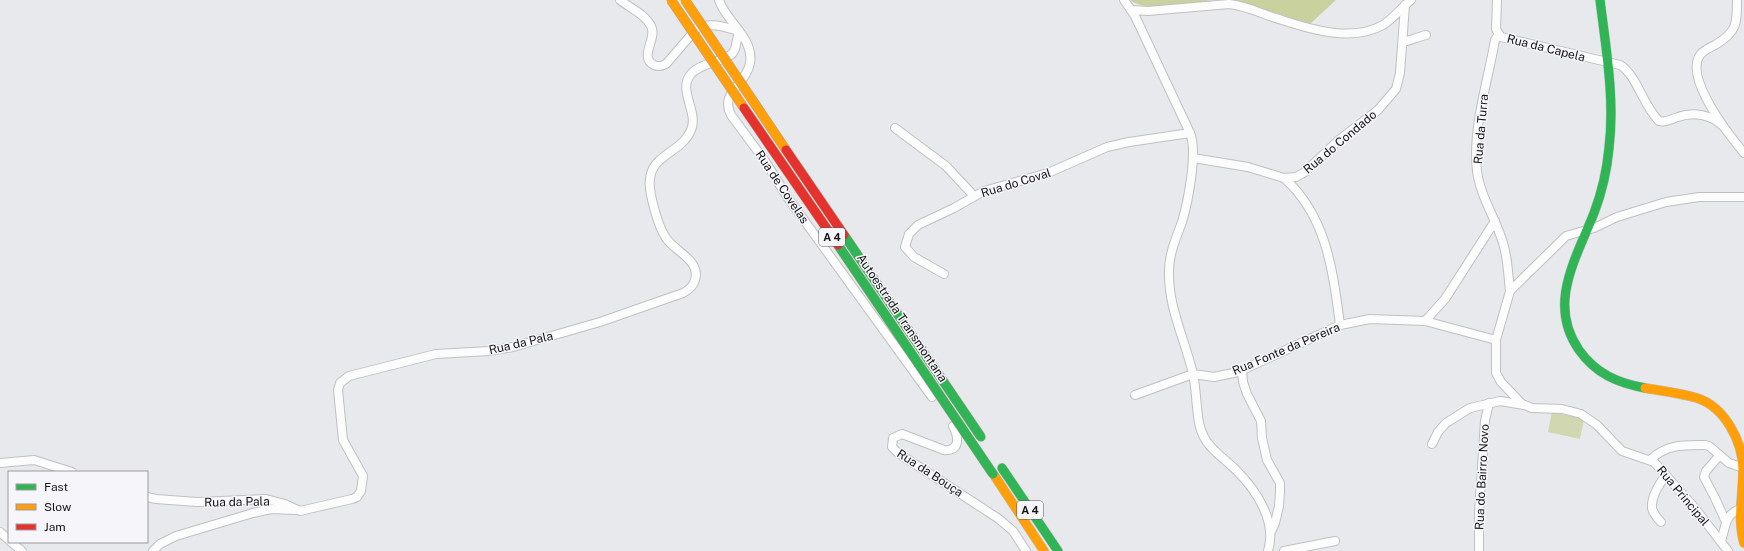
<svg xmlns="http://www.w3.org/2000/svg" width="1744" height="551" font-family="'Public Sans',sans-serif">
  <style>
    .green { fill: #d0d7b1 }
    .forest { fill: #c9d19e }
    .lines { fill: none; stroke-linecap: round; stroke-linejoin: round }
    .street-casing { stroke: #bfc0c2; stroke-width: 10 }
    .fast-casing { stroke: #bfc0c2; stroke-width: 10 }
    .slow-casing { stroke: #bfc0c2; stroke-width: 10 }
    .street { stroke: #fcfcfc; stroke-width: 8 }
    .fast { stroke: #30b455; stroke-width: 9 }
    .slow { stroke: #ff9f0a; stroke-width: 9 }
    .fast-bridge-casing { stroke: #ada096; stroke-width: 10; stroke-linecap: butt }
    .slow-bridge-casing { stroke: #ada096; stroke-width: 10; stroke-linecap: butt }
    .jam-bridge-casing { stroke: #ada096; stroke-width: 10; stroke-linecap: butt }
    .fast-bridge { stroke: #30b455; stroke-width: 9 }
    .slow-bridge { stroke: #ff9f0a; stroke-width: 9 }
    .jam-bridge { stroke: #e5322d; stroke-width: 9 }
    .labels { text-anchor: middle; stroke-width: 3; stroke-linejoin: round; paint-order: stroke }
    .shield { fill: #f5f5fa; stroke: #58585a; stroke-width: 1 }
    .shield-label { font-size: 11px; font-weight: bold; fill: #141415 }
    .street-label { font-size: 12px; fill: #141415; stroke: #f5f5fa }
  </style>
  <rect width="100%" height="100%" fill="#e8e9ec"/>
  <path class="green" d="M1552,412l32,7 -4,20 -32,-7z"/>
  <g class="forest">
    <path d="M1130,0h83c-22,3 -65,14 -83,0z"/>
    <path d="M1233,0h103l-26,24z"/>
  </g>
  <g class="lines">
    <g class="street-casing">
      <g id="street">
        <path d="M620,0c10,8 25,14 31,26 7,12 -13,31 3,39 4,2 8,1 12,-1l31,-36c14,-6 28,-1 42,3"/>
        <path d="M719,0c7,22 35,37 31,63 -3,21 -31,29 -19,52l34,46 23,37 144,199"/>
        <path d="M1124,0l11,16 55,117c8,18 -2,69 -8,89 -6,16 -13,32 -13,49 -1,37 16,68 24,103 3,14 3,28 5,42 3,30 20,36 39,55 20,20 40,51 31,80"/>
        <path d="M1497,0l-1,29 5,8 119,28c17,10 23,41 39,56 7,2 12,-2 19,-4 16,-6 33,-2 45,9"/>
        <path d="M1737,0c0,24 0,32 -22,45 -6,3 -11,5 -15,10 -16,23 29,80 44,98"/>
        <path d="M1131,10l17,1 81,-7c19,2 35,11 53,16 30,10 71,22 101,5 11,-7 18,-17 28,-25"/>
        <path d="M1498,35l-3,5c-7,41 -23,89 -18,131 3,25 19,48 26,72 5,15 5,32 7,48"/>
        <path d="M1403,42c8,-2 15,-5 23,-7"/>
        <path d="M895,128l51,38 28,30"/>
        <path d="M1193,158l55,9 36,11 12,-1 9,-5 34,-32 39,-30 18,-21 4,-16 5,-68"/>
        <path d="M1284,178c43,38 49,94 56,147"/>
        <path d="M944,274l-30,-17 -9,-10 4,-13 9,-9 36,-17 30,-17 64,-18 59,-26 22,-5 61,-9"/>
        <path d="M1425,321l20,-22 50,-78"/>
        <path d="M1242,370l1,12 4,12 14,27 1,17 5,22 13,23v9l-1,14 -4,17 -4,9"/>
        <path d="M1193,374l21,3 24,-5 102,-47 30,-6 55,2 71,19"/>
        <path d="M1135,395l58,-21"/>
        <path d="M953,426c6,11 7,26 -9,24l-42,-16 -9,4 -1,9 6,6 101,66 14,12 13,20"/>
        <path d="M1432,444l6,-12 8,-9 24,-15 30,-7 24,4"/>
        <path d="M1719,456l-13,15 -2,6 11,21 11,24"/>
        <path d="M1650,460c16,-16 34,-15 55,-15l4,1 20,17 14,5"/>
        <path d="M0,463l34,-3 38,12"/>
        <path d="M147,497l9,2 41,3 69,-3 19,5 15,7 52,-12 5,-2 4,-6 2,-15 -20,-36 -5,-50 2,-7 9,-7 87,-22 53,-3 24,-4 87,-25 83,-29c6,-3 10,-6 12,-13 6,-20 -20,-28 -29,-42 -8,-12 -12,-29 -15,-43 -9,-42 29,-38 40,-65 8,-18 -14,-40 0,-56 9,-11 29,-11 41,-20l3,-5 4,-18"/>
        <path d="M1661,522c-4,-4 -8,-9 -9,-14 -1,-11 8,-25 14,-33"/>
        <path d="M0,532l9,8"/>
        <path d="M1721,541c5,-14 3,-26 19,-32"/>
        <path d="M11,542l11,9"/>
        <path d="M153,551l7,-7 16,-8 77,-23 18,-4 24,1"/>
        <path d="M1284,551l51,-10"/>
        <path d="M1479,551v-39l6,-91 4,-18"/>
        <path d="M1728,551l-34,-44 -40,-45 -32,-11 -25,-26 -16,-11 -19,-5 -30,-1 -10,-4 -21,-22 -5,-9v-33l14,-49 56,-55 28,-8 23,-11 49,-15 33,-5h45"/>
      </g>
    </g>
    <g class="fast-casing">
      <g id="fast">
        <path d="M1600,0c6,49 15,99 9,148 -2,22 -7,44 -15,65 -18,46 -47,91 -15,137 17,24 39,33 66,38"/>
        <path d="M1002,468l56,83"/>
      </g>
    </g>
    <g class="slow-casing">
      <g id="slow">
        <path d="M1645,388c17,3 35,5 52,10 28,9 46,44 46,72 0,26 -6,48 1,73"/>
        <path d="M994,475l50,76"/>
      </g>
    </g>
    <use href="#street" class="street"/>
    <use href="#fast" class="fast"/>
    <use href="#slow" class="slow"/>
    <g class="fast-bridge-casing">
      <g id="fast-bridge">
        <path d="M844,235l137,202"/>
        <path d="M838,245l155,229"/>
      </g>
    </g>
    <g class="slow-bridge-casing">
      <g id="slow-bridge">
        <path d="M671,0l73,108"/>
        <path d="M685,0l101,150"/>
      </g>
    </g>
    <g class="jam-bridge-casing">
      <g id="jam-bridge">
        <path d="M744,108l94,137"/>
        <path d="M786,150l58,85"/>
      </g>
    </g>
    <use href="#fast-bridge" class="fast-bridge"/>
    <use href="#slow-bridge" class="slow-bridge"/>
    <use href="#jam-bridge" class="jam-bridge"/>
  </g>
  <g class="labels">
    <g class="shield">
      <rect x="819" y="228" width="26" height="18" rx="3"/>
      <rect x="1017" y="501" width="26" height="18" rx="3"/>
    </g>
    <g class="shield-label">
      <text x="832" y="241">A 4</text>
      <text x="1030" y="514">A 4</text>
    </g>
    <g class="street-label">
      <text transform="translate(1546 48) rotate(14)" y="4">Rua da Capela</text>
      <text transform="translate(1481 129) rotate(-85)" y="4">Rua da Turra</text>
      <text transform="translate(1340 142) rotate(-40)" y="4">Rua do Condado</text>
      <text transform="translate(1016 183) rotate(-17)" y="4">Rua do Coval</text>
      <text transform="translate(782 187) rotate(56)" y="4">Rua de Covelas</text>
      <text transform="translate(902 318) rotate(56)" y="4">Autoestrada Transmontana</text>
      <text transform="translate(521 343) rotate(-13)" y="4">Rua da Pala</text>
      <text transform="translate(1286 349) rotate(-23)" y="4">Rua Fonte da Pereira</text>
      <text transform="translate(930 473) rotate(33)" y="4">Rua da Bouça</text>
      <text transform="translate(1482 477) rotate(-87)" y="4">Rua do Bairro Novo</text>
      <text transform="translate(1683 496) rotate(50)" y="4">Rua Principal</text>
      <text transform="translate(237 502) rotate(-1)" y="4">Rua da Pala</text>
    </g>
  </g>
  <rect x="8" y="471" width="140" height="72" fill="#f5f5fa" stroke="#9b9b9e"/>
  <rect x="16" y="484" width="20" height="6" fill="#30b455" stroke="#9b9b9e"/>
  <text x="44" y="491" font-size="12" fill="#141415">Fast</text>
  <rect x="16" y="504" width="20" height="6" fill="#ff9f0a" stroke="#9b9b9e"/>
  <text x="44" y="511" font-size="12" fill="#141415">Slow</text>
  <rect x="16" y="524" width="20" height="6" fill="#e5322d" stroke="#9b9b9e"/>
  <text x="44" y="531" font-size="12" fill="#141415">Jam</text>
</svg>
